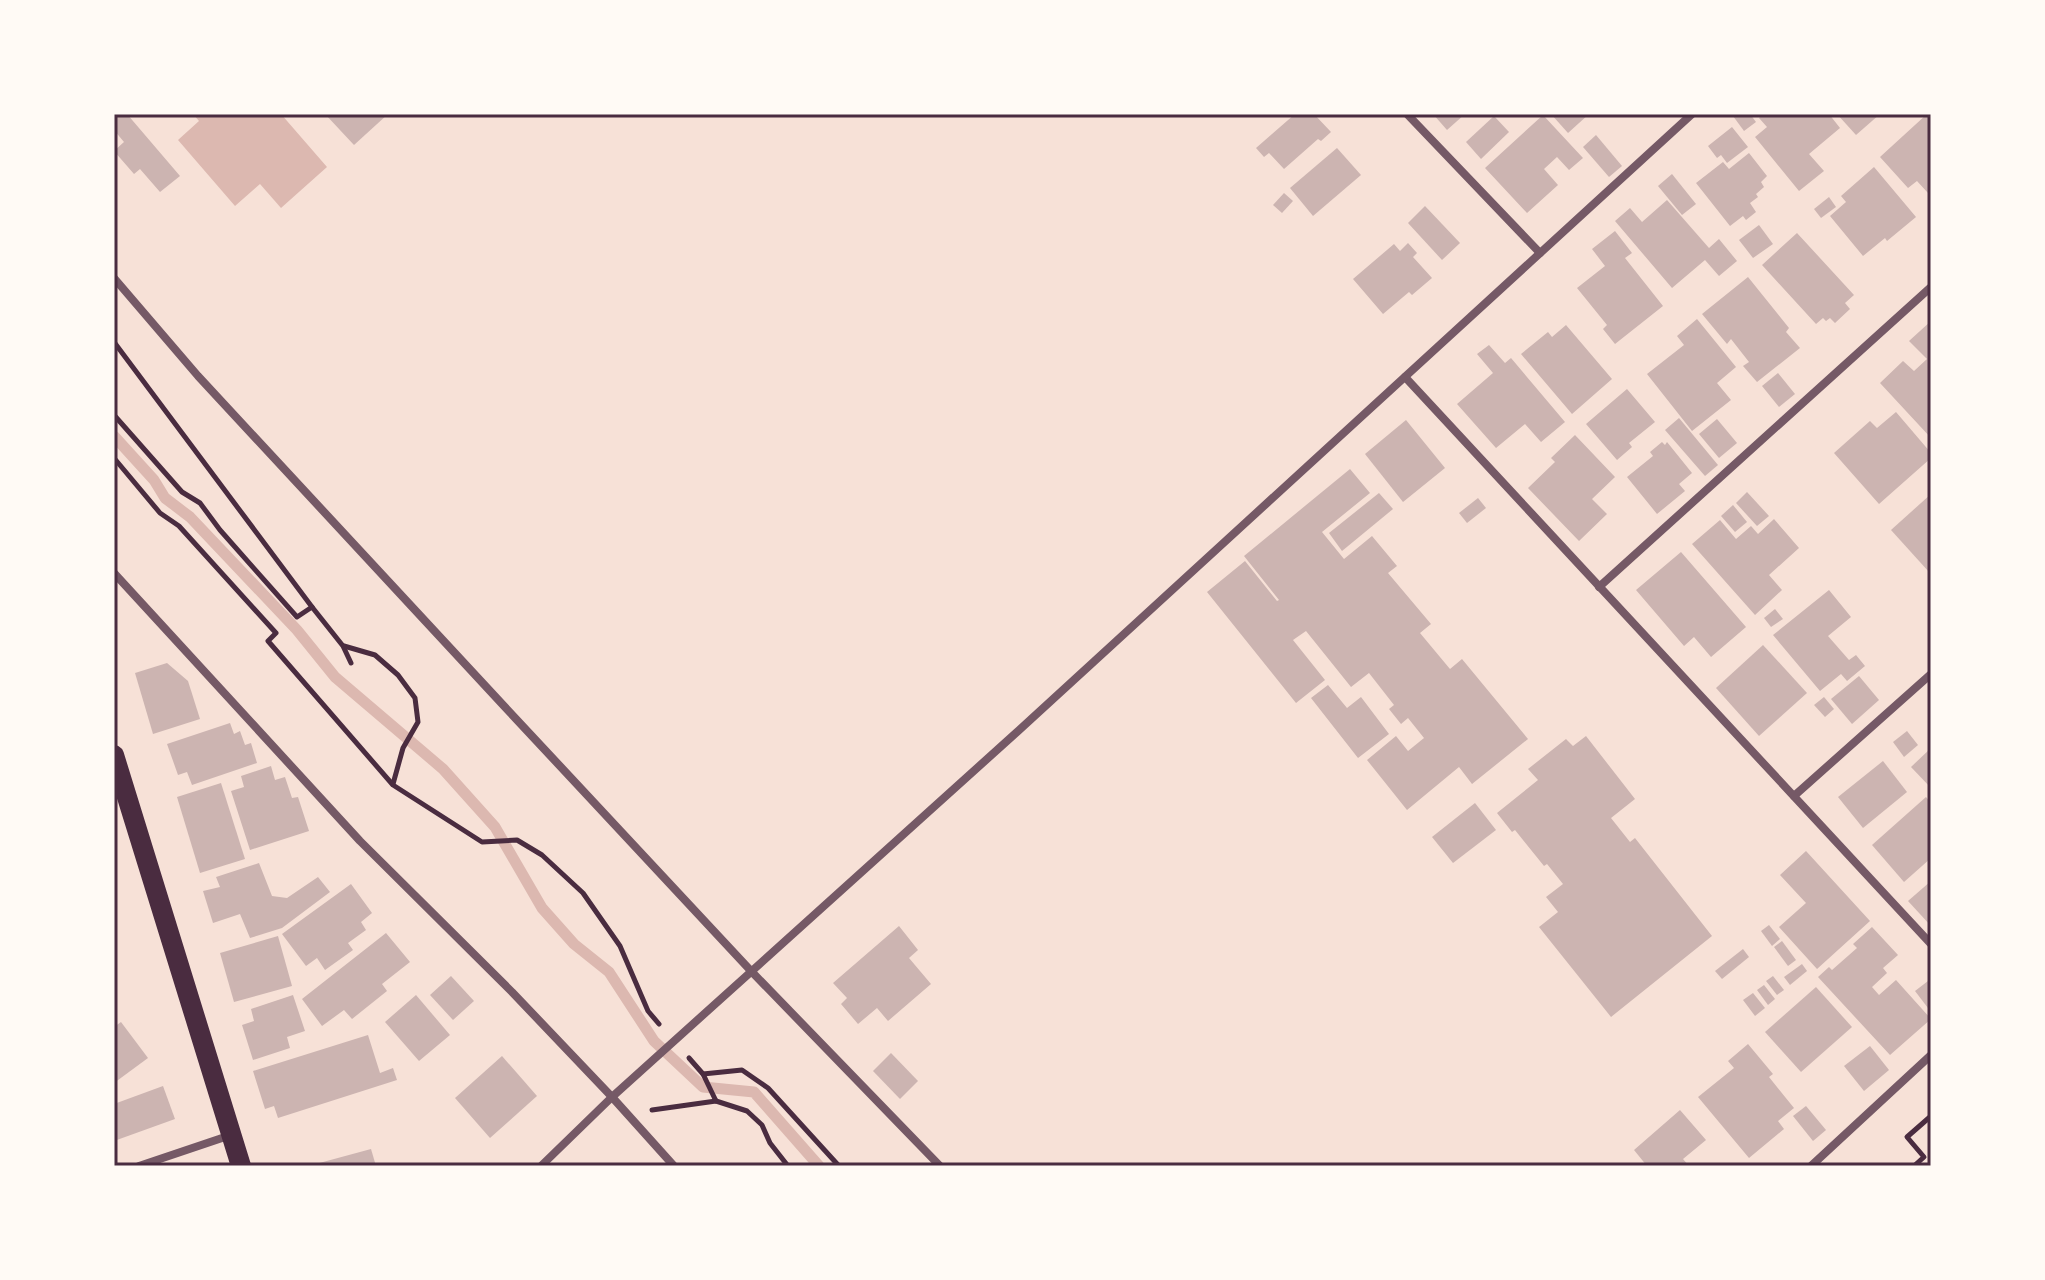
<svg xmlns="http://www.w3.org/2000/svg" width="2045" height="1280" font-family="Barlow,sans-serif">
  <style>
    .water { fill: #dcb8b0 }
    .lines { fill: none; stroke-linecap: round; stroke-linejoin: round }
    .stream { stroke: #dcb8b0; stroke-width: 11 }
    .building { fill: #ccb4b1 }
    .path { stroke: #4a2c40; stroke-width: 5 }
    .minor { stroke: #755966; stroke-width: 8 }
    .primary { stroke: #4a2c40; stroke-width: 20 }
    .neatline { fill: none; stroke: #4a2c40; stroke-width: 3 }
  </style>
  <rect width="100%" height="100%" fill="#f7e1d7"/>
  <path class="water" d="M193,114h88l46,53 -46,41 -21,-24 -25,22 -57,-66 21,-19z"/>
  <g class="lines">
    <path class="stream" d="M114,436l40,44 11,18 25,19 107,113 38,47 108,92 52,58 47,81 32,36 35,28 45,69 49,46 51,5 65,74"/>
  </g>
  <g class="building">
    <path d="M120,114h7l53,62 -20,16 -20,-23 -6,5 -20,-23 10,-9 -10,-12v-11z"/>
    <path d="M325,114h63l-34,31z"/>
    <path d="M1295,114h19l17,18 -10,9 -3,-2 -34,30 -15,-16 -5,4 -8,-9z"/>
    <path d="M1433,114h32l-18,16z"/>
    <path d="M1551,114h38l-21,19z"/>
    <path d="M1736,114h14l6,8 -12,9 -11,-15z"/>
    <path d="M1763,114h66l11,14 -31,26 15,17 -25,20 -44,-54 12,-10 -8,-9z"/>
    <path d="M1837,114h43l-24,21z"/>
    <path d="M1927,114h4v76l-3,3 -11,-12 -9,7 -28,-31z"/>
    <path d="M1543,115l40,43 -14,12 -12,-13 -13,12 14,16 -31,28 -42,-45z"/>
    <path d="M1494,116l15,16 -28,27 -15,-17z"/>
    <path d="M1732,127l16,20 -21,16 -6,-8 -4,3 -9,-12z"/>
    <path d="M1596,135l26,31 -13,11 -26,-30z"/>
    <path d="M1337,148l24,27 -48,41 -23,-28z"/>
    <path d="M1749,153l18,23 -6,6 3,5 -8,7 2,3 -8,6 6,9 -10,8 -3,-4 -13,10 -34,-43 27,-21 6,7z"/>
    <path d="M1874,167l42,50 -29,24 -2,-3 -22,18 -33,-40 16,-14 -5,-6z"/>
    <path d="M1672,174l24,30 -14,11 -24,-29z"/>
    <path d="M1284,193l9,8 -11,12 -9,-8z"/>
    <path d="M1829,197l7,10 -15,11 -7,-9z"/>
    <path d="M1667,200l42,48 10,-9 18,22 -18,15 -14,-16 -33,28 -57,-67 15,-13 12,14z"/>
    <path d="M1425,206l35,37 -18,17 -34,-37z"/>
    <path d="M1759,225l14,19 -20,14 -14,-18z"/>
    <path d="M1615,231l17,22 -7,5 38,48 -48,38 -12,-15 4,-4 -30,-37 28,-22 -13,-17z"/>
    <path d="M1797,233l57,62 -9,8 5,6 -15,14 -5,-5 -4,3 -3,-3 -7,6 -54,-59z"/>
    <path d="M1408,243l9,10 -4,4 19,21 -20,17 -3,-3 -26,22 -30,-35 41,-35 6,7z"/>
    <path d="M1748,277l41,51 -3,4 14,16 -43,34 -14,-16 6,-4 -18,-23 -4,5 -25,-30z"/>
    <path d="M1697,319l39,48 -19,16 14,17 -39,31 -45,-57 37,-29 -7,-9z"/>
    <path d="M1931,321v117l-51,-55 23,-22 11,10 13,-12 -18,-18z"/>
    <path d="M1566,325l46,54 -40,35 -51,-60 27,-22 4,5z"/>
    <path d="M1489,345l16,18 6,-5 54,64 -24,20 -16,-18 -29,24 -39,-44 36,-31 -16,-19z"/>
    <path d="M1778,373l17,21 -16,13 -17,-21z"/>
    <path d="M1627,389l28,33 -26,21 3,4 -15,13 -31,-36z"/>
    <path d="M1896,412l35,41v5l-52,46 -45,-51 36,-32 7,7z"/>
    <path d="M1679,418l39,47 -13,11 -40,-46z"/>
    <path d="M1717,419l20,24 -18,15 -20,-24z"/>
    <path d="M1406,420l39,48 -42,34 -38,-48z"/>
    <path d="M1575,435l40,42 -23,22 15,15 -28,27 -51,-53 27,-26 -4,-4z"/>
    <path d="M1662,442l3,3 2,-3 25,31 -13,11 6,7 -28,23 -30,-37 26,-21 -3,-4z"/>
    <path d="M1350,469l20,24 -48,39 22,27 28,-23 25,30 -9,7 43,51 -11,9 30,36 12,-10 66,80 -56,45 -13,-17 -52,43 -40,-50 29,-24 12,15 16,-13 -16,-20 -7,6 -12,-15 5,-4 -25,-32 -18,14 -45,-56 -13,9 32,40 -29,23 -89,-111 38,-31 32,40 2,-1 -35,-44z"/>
    <path d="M1747,492l22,24 -12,10 -21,-23z"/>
    <path d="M1379,493l14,16 -51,42 -13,-18z"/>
    <path d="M1931,494v77l-2,1 -38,-42z"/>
    <path d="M1478,498l8,10 -19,15 -8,-10z"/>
    <path d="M1733,505l14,17 -12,10 -14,-16z"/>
    <path d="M1774,519l25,29 -30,27 13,15 -27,25 -63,-71 28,-24 16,19 15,-13 7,8z"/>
    <path d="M1681,552l65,75 -35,30 -17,-20 -10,9 -48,-56z"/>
    <path d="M1829,590l22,27 -23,19 21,24 7,-5 9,11 -18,15 -6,-7 -21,17 -47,-56z"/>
    <path d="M1775,609l8,10 -12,8 -7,-9z"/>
    <path d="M1763,645l44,48 -48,43 -43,-48z"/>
    <path d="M167,663l21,18 12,38 -47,15 -18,-61z"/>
    <path d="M1859,676l20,24 -27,24 -21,-25z"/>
    <path d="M1328,685l19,23 14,-11 28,37 -31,24 -47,-60z"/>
    <path d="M1824,697l10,12 -9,8 -11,-12z"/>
    <path d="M230,723l4,11 6,-3 5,14 6,-2 6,20 -65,22 -5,-13 -9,3 -11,-31z"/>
    <path d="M1907,731l11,14 -14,12 -11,-15z"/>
    <path d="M1586,736l49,63 -24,19 19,24 5,-4 77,98 -101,81 -72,-90 19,-15 -12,-15 17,-13 -16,-20 -3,2 -29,-36 -3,2 -15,-19 41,-33 -10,-11 38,-30 7,7z"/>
    <path d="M1931,748v40l-20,-21z"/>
    <path d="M1883,761l24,31 -44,36 -25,-31z"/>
    <path d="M271,766l4,14 10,-3 7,21 6,-1 11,34 -59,19 -19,-59 13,-4 -3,-11z"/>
    <path d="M221,783l24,76 -45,14 -23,-76z"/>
    <path d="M1926,797l5,6v55l-27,24 -32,-37z"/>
    <path d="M1475,803l21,27 -43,33 -21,-26z"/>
    <path d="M1806,851l64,70 -53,48 -38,-42 27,-24 -26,-28z"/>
    <path d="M259,863l13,33 15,2 31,-21 12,15 -48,36 -32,10 -10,-24 -27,9 -10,-32 17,-4 -4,-10z"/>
    <path d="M1931,881v45l-23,-25z"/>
    <path d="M351,884l21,29 -11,9 5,8 -18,13 5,7 -28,20 -8,-12 -11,8 -24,-32z"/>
    <path d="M1769,925l11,14 -8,7 -11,-15z"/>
    <path d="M899,926l19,24 -9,8 22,26 -43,37 -11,-13 -19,16 -17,-20 6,-6 -14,-15z"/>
    <path d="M1872,927l26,28 -15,13 4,5 -15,14 7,8 17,-15 35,39 -41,36 -72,-78 11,-10 3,3 25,-22 -4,-4z"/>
    <path d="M386,933l24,29 -28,22 5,7 -35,28 -8,-9 -22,16 -20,-27z"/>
    <path d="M278,936l14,50 -58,16 -14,-49z"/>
    <path d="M1782,941l14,19 -8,6 -14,-19z"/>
    <path d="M1743,949l6,8 -27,22 -7,-8z"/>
    <path d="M1802,964l5,7 -17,14 -6,-8z"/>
    <path d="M451,976l23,25 -21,19 -23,-25z"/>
    <path d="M1773,976l11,14 -7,5 -11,-14z"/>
    <path d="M1928,981l3,4v27l-16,-21z"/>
    <path d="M1764,985l11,14 -7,6 -11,-15z"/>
    <path d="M1816,987l36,40 -51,45 -36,-40z"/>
    <path d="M1753,993l12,15 -10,8 -12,-16z"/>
    <path d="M293,995l12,36 -18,6 3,11 -37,12 -11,-35 12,-4 -3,-12z"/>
    <path d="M416,995l34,40 -31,26 -34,-39z"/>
    <path d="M121,1022l27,36 -34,25v-56z"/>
    <path d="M368,1035l12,38 13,-5 4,12 -119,38 -4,-12 -9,3 -12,-38z"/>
    <path d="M1748,1044l25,30 -4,3 25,31 -16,13 6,8 -35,29 -51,-61 36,-29 -6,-7z"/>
    <path d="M1870,1046l19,24 -25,21 -20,-25z"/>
    <path d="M891,1053l27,28 -18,18 -27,-28z"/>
    <path d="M502,1056l35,40 -47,42 -35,-40z"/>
    <path d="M163,1086l12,33 -61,22v-37z"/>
    <path d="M1806,1106l20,24 -13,11 -20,-25z"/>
    <path d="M1680,1110l26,30 -23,19 6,7h-42l-13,-16z"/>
    <path d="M371,1149l5,17h-63l-1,-1z"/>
  </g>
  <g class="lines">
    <g class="path">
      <path d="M114,342l198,265"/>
      <path d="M114,415l68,77 18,11 20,27 77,87 15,-10 31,39 8,17"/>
      <path d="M114,458l46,55 19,13 97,107 -8,8 125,144 89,57 35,-2 25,15 41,38 37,53 28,65 11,13"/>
      <path d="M344,646l31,9 23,20 17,23 3,24 -15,26 -10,36"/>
      <path d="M689,1058l14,16 13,27"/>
      <path d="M703,1074l39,-4 26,18 71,78"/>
      <path d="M652,1110l64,-9 31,10 15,14 8,18 18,23"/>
      <path d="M1914,1166l10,-9 -17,-20 24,-21"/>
    </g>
    <g class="minor">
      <path d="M1407,114l133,139"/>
      <path d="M114,278l84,98 306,330 248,266 188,194"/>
      <path d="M1405,377l526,567"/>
      <path d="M114,573l246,268 152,151 100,105 62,69"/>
      <path d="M1599,587l332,-300"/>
      <path d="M1794,796l137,-122"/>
      <path d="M139,1166l92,-31"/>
      <path d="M541,1166l71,-69 405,-365 675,-618"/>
      <path d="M1811,1166l120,-111"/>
    </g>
    <path class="primary" d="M114,755l127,411"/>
  </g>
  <rect width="2045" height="1280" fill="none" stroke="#fffaf5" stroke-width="232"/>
  <rect x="116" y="116" width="1813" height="1048" class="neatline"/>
</svg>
